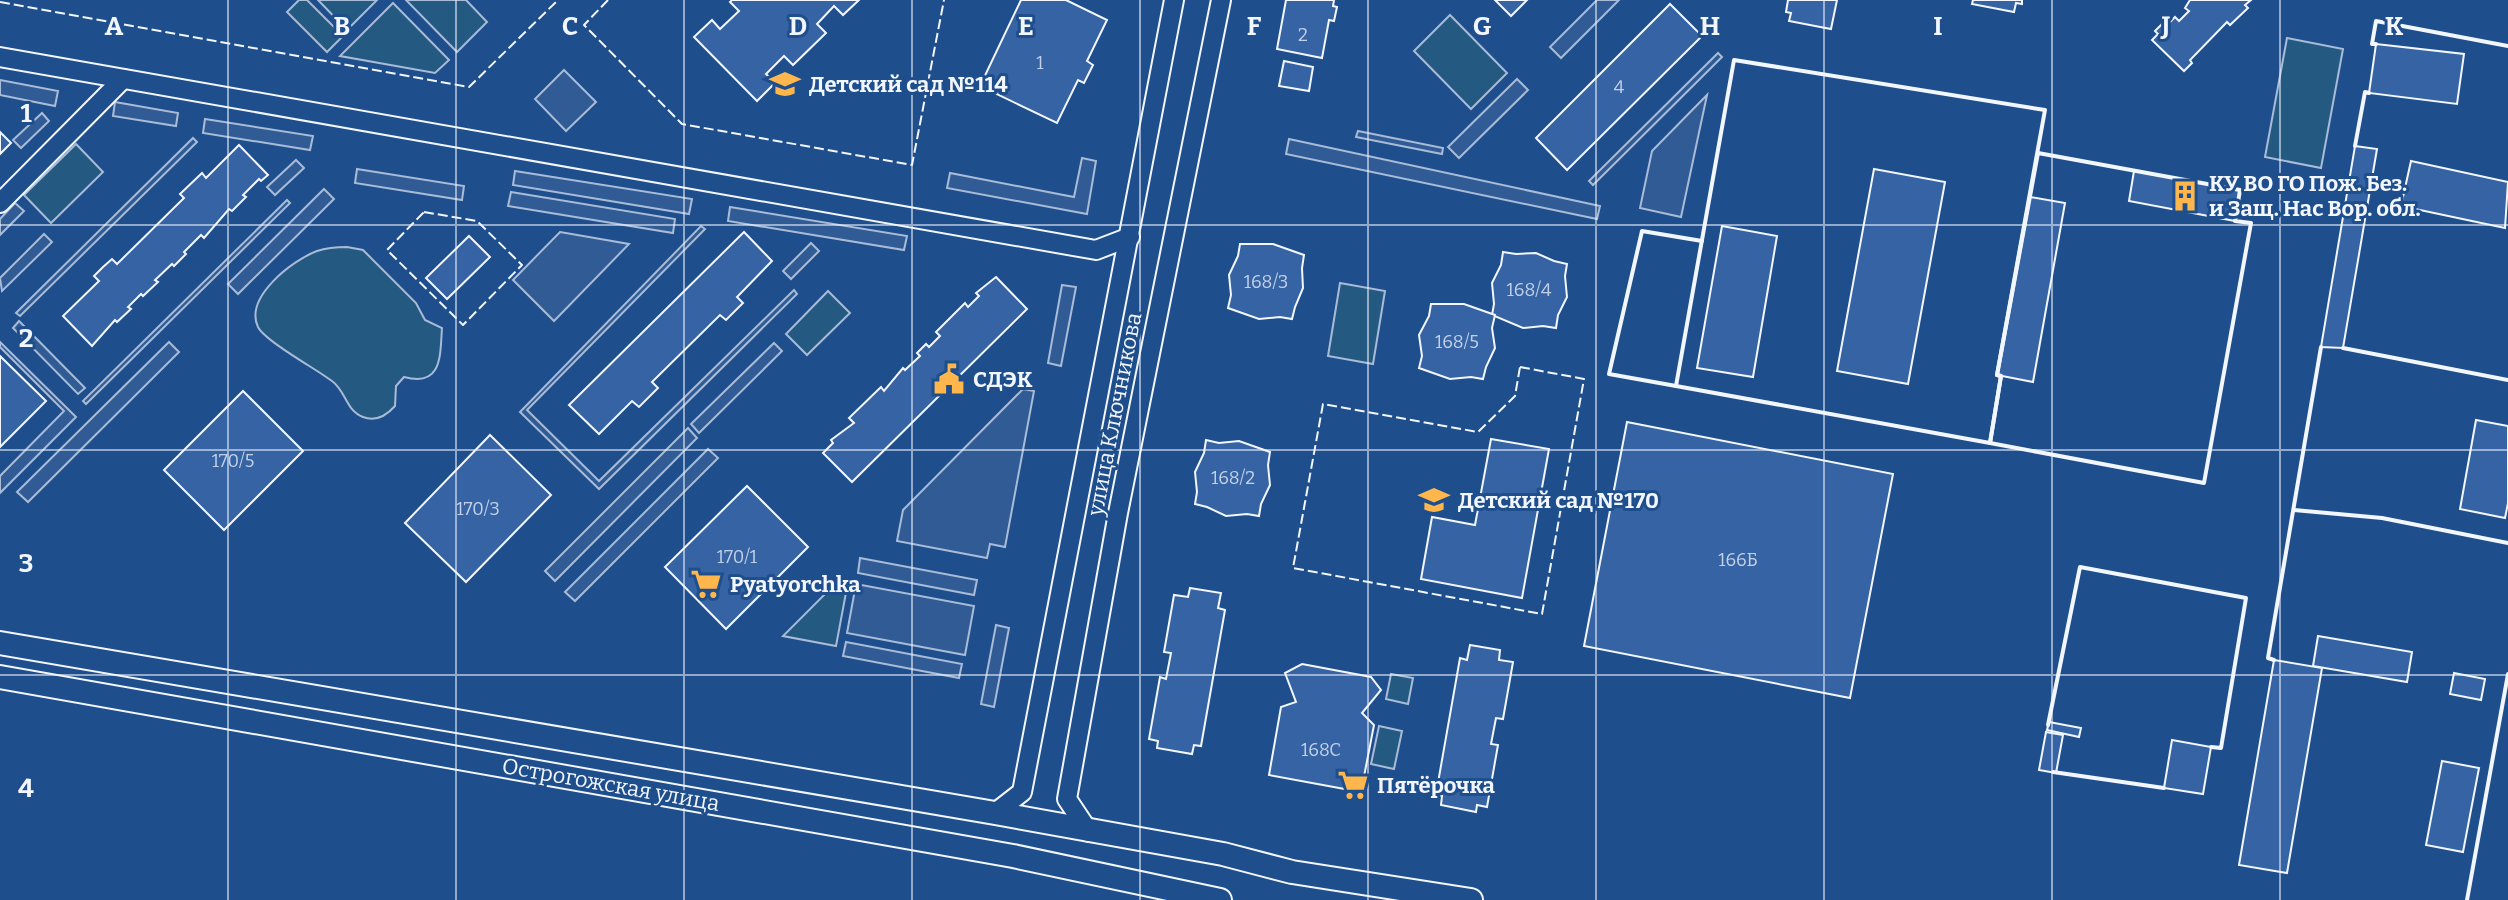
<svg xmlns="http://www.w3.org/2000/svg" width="2508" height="900" font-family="Bitter,serif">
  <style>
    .green { fill: #245a82; stroke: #a8bbd7; stroke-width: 2 }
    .parking { fill: #305b95; stroke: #a8bbd7; stroke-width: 2 }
    .building { fill: #3563a3; stroke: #f2f6ff; stroke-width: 2 }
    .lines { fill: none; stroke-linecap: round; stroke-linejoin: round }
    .minor-casing { stroke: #f2f6ff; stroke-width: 22 }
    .tertiary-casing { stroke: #f2f6ff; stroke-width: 26 }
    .minor { stroke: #1f4e8c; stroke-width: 18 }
    .tertiary { stroke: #1f4e8c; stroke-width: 22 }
    .fence { stroke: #f2f6ff; stroke-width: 2; stroke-dasharray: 10 4; stroke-linecap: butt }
    .wall { stroke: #f2f6ff; stroke-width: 4 }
    .grid { fill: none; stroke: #f2f6ff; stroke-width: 2; stroke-opacity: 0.55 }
    .labels { text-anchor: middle; stroke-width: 6; stroke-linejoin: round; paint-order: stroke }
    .number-label { font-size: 18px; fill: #c3d1e8 }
    .poi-label { font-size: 22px; font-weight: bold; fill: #f2f6ff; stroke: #1f4e8c; text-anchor: start }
    .street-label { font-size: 22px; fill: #f2f6ff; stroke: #1f4e8c }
    .grid-label { font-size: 26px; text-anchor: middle; font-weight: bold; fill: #f2f6ff; stroke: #1f4e8c; stroke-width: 6; stroke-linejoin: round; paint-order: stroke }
  </style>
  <rect width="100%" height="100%" fill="#1f4e8c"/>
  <g class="green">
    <path d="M299,0h8l36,36 -16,16 -40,-40z"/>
    <path d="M318,0h59l-30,30z"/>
    <path d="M406,0h60l21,22 -30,30z"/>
    <path d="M393,3l56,57 -14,13 -95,-17z"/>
    <path d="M1450,15l57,58 -36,36 -57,-58z"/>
    <path d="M2287,38l56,11 -22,119 -56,-11z"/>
    <path d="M76,144l27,28 -52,51 -27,-28z"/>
    <path d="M347,247l16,3 53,53 9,17 17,8c-2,26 1,60 -38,49l-8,9 -1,20c-8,9 -19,16 -32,11 -17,-6 -17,-26 -31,-36 -16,-12 -67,-40 -74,-54 -14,-30 35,-67 59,-76 9,-3 20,-4 30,-4z"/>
    <path d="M1340,283l45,8 -12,73 -45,-8z"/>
    <path d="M828,291l22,22 -43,42 -21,-21z"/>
    <path d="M839,580l9,2 -12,64 -53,-10z"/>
    <path d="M1391,674l22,4 -5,26 -22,-5z"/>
    <path d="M1379,726l23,5 -8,38 -23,-5z"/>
  </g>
  <g class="parking">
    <path d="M1597,0h22l-58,58 -11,-11z"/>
    <path d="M1718,53l4,4 -129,128 -4,-4z"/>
    <path d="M564,70l32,32 -30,29 -31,-32z"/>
    <path d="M1517,79l11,11 -69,68 -11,-11z"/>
    <path d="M0,80l58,11 -3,15 -55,-11z"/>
    <path d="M1707,95l-26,122 -41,-9 12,-57z"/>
    <path d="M115,102l63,11 -2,13 -63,-10z"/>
    <path d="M42,113l7,8 -28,27 -8,-8z"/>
    <path d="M205,119l108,17 -3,14 -107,-17z"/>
    <path d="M1358,131l85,17 -1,6 -86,-17z"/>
    <path d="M193,138l4,4 -177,174 -4,-3z"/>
    <path d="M1289,139l311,67 -3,13 -311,-65z"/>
    <path d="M1082,158l14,3 -9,53 -140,-26 3,-15 124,24z"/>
    <path d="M296,160l8,8 -29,27 -8,-8z"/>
    <path d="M357,169l107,17 -2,14 -107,-17z"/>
    <path d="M515,171l177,28 -3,15 -176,-29z"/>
    <path d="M324,189l10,10 -96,95 -10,-10z"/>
    <path d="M511,192l164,27 -2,14 -165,-27z"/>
    <path d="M287,200l3,3 -204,201 -3,-3z"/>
    <path d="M15,203l9,8 -24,24v-16z"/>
    <path d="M730,207l177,29 -3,14 -176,-29z"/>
    <path d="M701,226l4,3 -178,181 72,71 195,-191 3,4 -198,195 -79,-77z"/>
    <path d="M560,232l69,12 -75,77 -41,-41z"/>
    <path d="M44,234l8,8 -50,49 -2,-13z"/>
    <path d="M811,243l8,8 -28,28 -8,-8z"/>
    <path d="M1062,285l14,2 -15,79 -13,-3z"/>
    <path d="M19,321l66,67 -7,6 -65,-66z"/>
    <path d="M0,342l76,75 -76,76v-17l64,-65 -64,-64z"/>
    <path d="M169,342l10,10 -151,150 -11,-10z"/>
    <path d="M774,343l8,8 -83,82 -8,-9z"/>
    <path d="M1023,389l11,2 -29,156 -15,-3 -3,14 -90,-17 6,-31z"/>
    <path d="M688,428l9,10 -142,143 -10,-10z"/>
    <path d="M708,449l10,9 -143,143 -10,-9z"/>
    <path d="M860,558l117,22 -3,15 -116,-22z"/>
    <path d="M856,584l118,22 -9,49 -118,-22z"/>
    <path d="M996,625l13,3 -15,79 -13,-3z"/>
    <path d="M846,642l116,22 -3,14 -116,-22z"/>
  </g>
  <g class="building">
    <path d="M732,0h127l-16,15 -9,-9 -17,18 9,9 -33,32 -9,-9 -18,18 9,9 -18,18 -63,-64 18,-17 8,9 19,-18 -9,-9z"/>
    <path d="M1021,0h45l41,20 -20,41 6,4 -9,18 -6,-3 -21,43 -77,-37z"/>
    <path d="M1286,0h48l-1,6 4,1 -3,14 -5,-1 -7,38 -45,-9z"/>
    <path d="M1495,0h32l-16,16z"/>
    <path d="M1788,0h49l-6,29 -42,-8 2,-8 -5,-1z"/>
    <path d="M1973,0h49v4l-6,-1 -2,9 -42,-8z"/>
    <path d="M2190,0h61l-6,5 3,3 -18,17 -3,-3 -37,38 2,3 -8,8 -32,-31 6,-6 -3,-3 10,-10 3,3 7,-7 4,4 10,-10 -4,-3z"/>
    <path d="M1670,4l32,32 -135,134 -31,-32z"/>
    <path d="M2376,44l88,10 -7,50 -88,-11z"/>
    <path d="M1284,61l29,6 -4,24 -30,-5z"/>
    <path d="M0,132l11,11 -11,11z"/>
    <path d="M239,145l29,30 -7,6 -2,-2 -16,16 3,2 -14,14 -3,-2 -25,29 -3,-3 -17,17 2,2 -12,12 -2,-2 -17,16 3,2 -15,14 -2,-2 -13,13 3,2 -14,13 -2,-2 -23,26 -29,-30 36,-35 -5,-5 9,-9 9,-8 5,5 67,-66 -4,-4 22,-21 4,5z"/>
    <path d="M2355,146l22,3 -34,199 -22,-1z"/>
    <path d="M2411,161l97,21 -3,46 -104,-22z"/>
    <path d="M1874,169l71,13 -37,202 -71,-13z"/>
    <path d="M2134,171l106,19 -5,31 -106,-20z"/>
    <path d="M2030,197l35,6 -32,179 -36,-7z"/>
    <path d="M1722,226l55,10 -24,141 -56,-9z"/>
    <path d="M744,232l28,29 -35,36 6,6 -17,17 -6,-5 -68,67 6,6 -19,19 -7,-6 -33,33 -30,-29z"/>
    <path d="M469,236l21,21 -43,42 -21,-21z"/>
    <path d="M1240,244h33l31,11 -2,13 1,20 -8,19 -3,12 -12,-2 -21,2 -31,-11 3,-13 -2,-20 9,-19z"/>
    <path d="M1503,252l13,2 20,-1 18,8 13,3 -2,12 2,21 -9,18 -2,13 -13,-2 -20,2 -31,-13 2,-11 -2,-21 9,-18z"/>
    <path d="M996,277l31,32 -175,173 -29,-29 10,-10 -2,-3 23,-17 -5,-5 32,-31 3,4 19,-23 2,2 15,-14 -3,-3 9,-9 3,3 11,-11 -4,-4 29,-29 3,4 11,-11 -3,-3z"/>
    <path d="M1431,304h33l31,11 -3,13 3,20 -9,19 -3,12 -12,-2 -21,2 -31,-11 3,-12 -3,-21 10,-19z"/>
    <path d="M0,356l46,45 -46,46z"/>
    <path d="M243,391l60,60 -79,79 -60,-60z"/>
    <path d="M2476,420l32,6v77l-3,15 -45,-9z"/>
    <path d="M1627,422l266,52 -43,224 -266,-52z"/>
    <path d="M490,435l61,60 -85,87 -61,-59z"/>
    <path d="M1491,439l58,10 -27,149 -101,-19 11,-62 43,8z"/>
    <path d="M1206,440l13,3 20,-2 31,11 -2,13 2,20 -9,19 -2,12 -12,-2 -21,2 -19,-9 -12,-3 2,-12 -2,-20 9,-19z"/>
    <path d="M747,486l61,61 -82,82 -61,-62z"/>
    <path d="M1190,588l31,5 -3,15 7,2 -24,136 -7,-1 -2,9 -35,-6 1,-7 -9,-2 11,-62 6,2 5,-26 -7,-1 10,-57 14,2z"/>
    <path d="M2318,636l94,16 -5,30 -94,-16z"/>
    <path d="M1470,645l30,5 -1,10 14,2 -10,57 -7,-1 -5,26 7,1 -11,62 -10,-2 -1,7 -35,-7 1,-9 -6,-2 24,-136 7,2z"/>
    <path d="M2274,660l48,8 -35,205 -48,-8z"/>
    <path d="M1302,664l69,13 10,13 -19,23 12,12 -13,67 -92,-17 12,-68 15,-5 -11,-29z"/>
    <path d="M2454,673l31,6 -4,21 -31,-6z"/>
    <path d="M2049,722l32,6 -2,9 -32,-7z"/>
    <path d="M2046,732l17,3 -7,38 -17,-3z"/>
    <path d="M2172,740l39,7 -8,47 -39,-6z"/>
    <path d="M2442,761l37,7 -16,84 -37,-7z"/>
  </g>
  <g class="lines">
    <g class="minor-casing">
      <g id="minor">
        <path d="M0,57l1096,193 34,-13"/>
        <path d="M0,203l123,-124"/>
        <path d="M995,813l27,-21 152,-792"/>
        <path d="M1089,832l-22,-33 51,-286 103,-513"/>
      </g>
    </g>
    <g class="tertiary-casing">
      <g id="tertiary">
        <path d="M0,643l995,170 228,41 69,18 179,28"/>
        <path d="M0,677l1013,179 207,44"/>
      </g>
    </g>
    <use href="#minor" class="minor"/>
    <use href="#tertiary" class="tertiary"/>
    <g class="fence">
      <path d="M608,0l-24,25 98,99 230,41 32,-165"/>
      <path d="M0,2l469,85 89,-87"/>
      <path d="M424,212l53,9 45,44 -59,60 -76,-75z"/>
      <path d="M1520,367l64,12 -42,235 -249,-46 30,-164 155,28 37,-36z"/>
    </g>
    <g class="wall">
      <path d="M2376,44h-4l4,-23 132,25"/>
      <path d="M1734,60l311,50 -48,265 4,1 -11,67 -314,-57z"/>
      <path d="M2355,146l10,-54 4,1"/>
      <path d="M2038,153l202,37 -5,31 16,2 -47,260 -214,-40 11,-67 -4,-1z"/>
      <path d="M2343,348l165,32"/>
      <path d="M1676,386l-67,-12 33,-143 60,10"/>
      <path d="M2294,510l88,8 126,25"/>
      <path d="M2274,660l-6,-2 53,-311"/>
      <path d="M2048,725l32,-158 166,31 -25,150 -10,-1"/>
      <path d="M2053,772l111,16"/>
      <path d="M2467,900l41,-226"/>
    </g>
  </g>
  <path class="grid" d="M228,0v900M456,0v900M684,0v900M912,0v900M1140,0v900M1368,0v900M1596,0v900M1824,0v900M2052,0v900M2280,0v900M0,225h2508M0,450h2508M0,675h2508"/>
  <defs>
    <g id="school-bare" transform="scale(2.4)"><path d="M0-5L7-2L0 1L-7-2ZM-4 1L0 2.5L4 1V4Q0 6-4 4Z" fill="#ffb74d" stroke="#1f4e8c" stroke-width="2.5" paint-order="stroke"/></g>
    <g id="building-bare" transform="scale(2.4)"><path d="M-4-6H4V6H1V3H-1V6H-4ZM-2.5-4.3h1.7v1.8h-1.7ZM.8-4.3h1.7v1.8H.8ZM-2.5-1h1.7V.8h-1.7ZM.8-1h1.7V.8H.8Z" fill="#ffb74d" stroke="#1f4e8c" stroke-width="2.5" paint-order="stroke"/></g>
    <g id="civic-bare" transform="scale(2.4)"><path d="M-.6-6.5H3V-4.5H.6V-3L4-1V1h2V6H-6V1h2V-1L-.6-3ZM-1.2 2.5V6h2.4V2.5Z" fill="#ffb74d" stroke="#1f4e8c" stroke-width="2.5" paint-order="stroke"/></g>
    <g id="supermarket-bare" transform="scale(2.4)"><path d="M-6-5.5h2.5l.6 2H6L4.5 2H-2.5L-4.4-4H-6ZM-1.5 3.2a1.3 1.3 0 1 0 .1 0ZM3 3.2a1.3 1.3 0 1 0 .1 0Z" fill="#ffb74d" stroke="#1f4e8c" stroke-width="2.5" paint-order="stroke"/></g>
  </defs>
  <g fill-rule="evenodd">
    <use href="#school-bare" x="785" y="84"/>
    <use href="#building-bare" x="2185" y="196"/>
    <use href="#civic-bare" x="949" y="379"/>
    <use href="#school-bare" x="1434" y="500"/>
    <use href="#supermarket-bare" x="706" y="584"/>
    <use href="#supermarket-bare" x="1353" y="785"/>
  </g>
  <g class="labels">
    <g class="number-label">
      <text x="1303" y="41">2</text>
      <text x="1040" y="69">1</text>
      <text x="1619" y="93">4</text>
      <text x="1266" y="288">168/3</text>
      <text x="1529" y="296">168/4</text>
      <text x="1457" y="348">168/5</text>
      <text x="233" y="467">170/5</text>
      <text x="1233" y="484">168/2</text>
      <text x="478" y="515">170/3</text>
      <text x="737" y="563">170/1</text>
      <text x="1738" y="566">166Б</text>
      <text x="1321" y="756">168С</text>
    </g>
    <g class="poi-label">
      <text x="809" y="92">Детский сад №114</text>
      <text x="2209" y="191">КУ ВО ГО Пож. Без.<tspan x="2209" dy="25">и Защ. Нас Вор. обл.</tspan></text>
      <text x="973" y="387">СДЭК</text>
      <text x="1458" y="508">Детский сад №170</text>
      <text x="730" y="592">Pyatyorchka</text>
      <text x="1377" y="793">Пятёрочка</text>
    </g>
    <g class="street-label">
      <text transform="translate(1114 414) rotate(-79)" y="8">улица Ключникова</text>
      <text transform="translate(611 784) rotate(10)" y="8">Острогожская улица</text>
    </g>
  </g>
  <g class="grid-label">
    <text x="114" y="35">A</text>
    <text x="342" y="35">B</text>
    <text x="570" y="35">C</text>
    <text x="798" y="35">D</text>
    <text x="1026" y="35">E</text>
    <text x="1254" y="35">F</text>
    <text x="1482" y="35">G</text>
    <text x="1710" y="35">H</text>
    <text x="1938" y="35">I</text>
    <text x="2166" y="35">J</text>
    <text x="2394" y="35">K</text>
    <text x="26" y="122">1</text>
    <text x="26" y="347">2</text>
    <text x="26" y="572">3</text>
    <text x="26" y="797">4</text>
  </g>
</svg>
